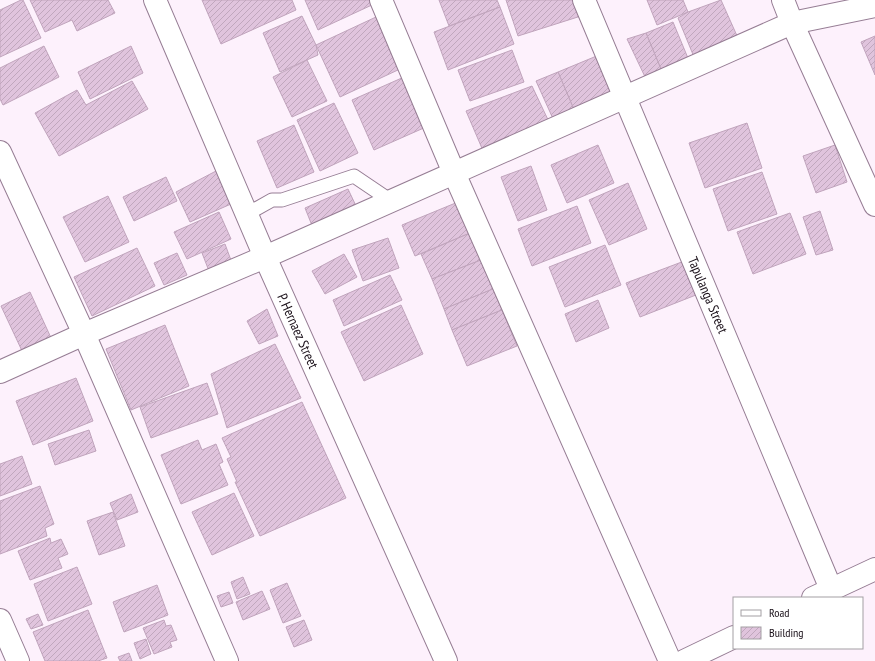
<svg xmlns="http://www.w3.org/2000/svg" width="875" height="661" font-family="'PT Sans Narrow',sans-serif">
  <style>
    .building { fill: url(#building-hatch); stroke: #c0a4bc }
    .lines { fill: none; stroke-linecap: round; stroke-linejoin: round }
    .service-casing { stroke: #967d94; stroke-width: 15 }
    .minor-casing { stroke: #967d94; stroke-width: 24 }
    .tertiary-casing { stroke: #967d94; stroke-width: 24 }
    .secondary-casing { stroke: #967d94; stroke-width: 24 }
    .service { stroke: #fff; stroke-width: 13 }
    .minor { stroke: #fff; stroke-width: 22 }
    .tertiary { stroke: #fff; stroke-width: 22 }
    .secondary { stroke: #fff; stroke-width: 22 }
    .labels { text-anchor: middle; stroke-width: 3.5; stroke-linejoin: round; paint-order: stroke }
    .street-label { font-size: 14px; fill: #190f18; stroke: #fff }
  </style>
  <defs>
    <pattern id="building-hatch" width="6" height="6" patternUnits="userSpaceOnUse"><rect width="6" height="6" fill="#e0c4dd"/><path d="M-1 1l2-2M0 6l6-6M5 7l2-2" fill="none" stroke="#c0a7bd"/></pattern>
  </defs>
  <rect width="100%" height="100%" fill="#fdf1fc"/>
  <g class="building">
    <path d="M21,0h2l18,38 -41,19v-47z"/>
    <path d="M30,0h78l7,13 -38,18 -5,-11 -27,12z"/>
    <path d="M202,0h90l4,10 -75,34z"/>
    <path d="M305,0h67l2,4 -56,26z"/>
    <path d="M439,0h58l3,7 -51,19z"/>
    <path d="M506,0h70l5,16 -63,20z"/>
    <path d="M647,0h36l5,12 -31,13z"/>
    <path d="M721,0l17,38 -44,19 -16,-39 10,-6z"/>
    <path d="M500,7l14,37 -66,26 -14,-38z"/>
    <path d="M302,16l14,29 2,10 -38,17 -17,-39z"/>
    <path d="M376,17l24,52 -60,28 -24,-52z"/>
    <path d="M673,22l17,41 -27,11 -17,-41z"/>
    <path d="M646,33l17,41 -16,7 -20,-42z"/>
    <path d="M875,36v39l-14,-33z"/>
    <path d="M44,46l15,31 -56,28 -3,-6v-31z"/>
    <path d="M131,46l12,27 -53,26 -12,-27z"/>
    <path d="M512,50l12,32 -54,19 -12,-31z"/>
    <path d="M599,55l16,41 -40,16 -17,-40z"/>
    <path d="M307,60l20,41 -35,16 -19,-40z"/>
    <path d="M558,72l17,40 -21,9 -18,-40z"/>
    <path d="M404,77l22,50 -52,23 -22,-50z"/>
    <path d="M132,81l16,28 -89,47 -24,-43 42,-23 9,15z"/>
    <path d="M532,86l18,38 -66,29 -18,-42z"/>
    <path d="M334,103l24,50 -38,18 -23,-51z"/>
    <path d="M747,123l15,45 -57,20 -16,-45z"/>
    <path d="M294,125l20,47 -37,16 -20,-47z"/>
    <path d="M598,145l16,38 -47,20 -16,-38z"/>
    <path d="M835,145l12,37 -31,11 -13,-37z"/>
    <path d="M531,166l16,44 -29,11 -17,-44z"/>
    <path d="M216,171l15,33 -41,18 -14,-30z"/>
    <path d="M762,172l15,42 -49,17 -15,-42z"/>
    <path d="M166,177l11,24 -43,20 -11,-24z"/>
    <path d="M628,183l19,46 -38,16 -20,-45z"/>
    <path d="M348,189l9,19 -44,20 -8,-20z"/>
    <path d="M108,196l21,46 -44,20 -22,-45z"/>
    <path d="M458,202l12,31 -55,23 -13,-31z"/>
    <path d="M577,206l14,37 -59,23 -14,-37z"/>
    <path d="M820,211l13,39 -17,5 -13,-38z"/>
    <path d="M219,212l12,27 -44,20 -13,-27z"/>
    <path d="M790,213l16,41 -53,20 -16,-42z"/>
    <path d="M470,233l11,27 -49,19 -11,-25z"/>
    <path d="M388,238l11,30 -36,13 -11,-31z"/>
    <path d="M225,244l7,19 -23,8 -7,-18z"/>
    <path d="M605,245l16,40 -56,22 -16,-40z"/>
    <path d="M137,248l18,38 -63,30 -18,-39z"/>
    <path d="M177,253l10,22 -23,10 -10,-22z"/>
    <path d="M344,254l13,23 -32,17 -13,-23z"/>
    <path d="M481,260l12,29 -49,20 -12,-30z"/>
    <path d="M687,260l14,33 -61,24 -14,-34z"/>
    <path d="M390,275l12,25 -58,26 -11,-26z"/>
    <path d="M493,289l9,21 -50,20 -8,-21z"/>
    <path d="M30,292l22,48 -29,13 -22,-47z"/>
    <path d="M598,300l11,28 -33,14 -11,-28z"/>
    <path d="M401,305l22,49 -59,27 -23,-49z"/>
    <path d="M267,309l11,27 -19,8 -12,-23z"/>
    <path d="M502,310l15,36 -50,20 -15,-36z"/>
    <path d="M165,325l24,61 -58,24 -25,-61z"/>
    <path d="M275,344l26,54 -74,30 -16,-54z"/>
    <path d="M76,378l17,43 -60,24 -17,-44z"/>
    <path d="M207,383l11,31 -67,24 -11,-31z"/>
    <path d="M302,402l44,96 -86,38 -25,-54h2l-10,-23 4,-2 -9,-19z"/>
    <path d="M89,430l7,21 -41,14 -7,-21z"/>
    <path d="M198,440l4,10 14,-6 7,18 -4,2 9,21 -47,19 -20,-49z"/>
    <path d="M22,456l10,28 -32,12v-32z"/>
    <path d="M40,486l14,38 -9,4 2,8 -47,18v-53z"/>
    <path d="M234,493l20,43 -42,19 -20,-43z"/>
    <path d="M131,494l7,18 -21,8 -7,-17z"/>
    <path d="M113,512l12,34 -26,9 -12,-34z"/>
    <path d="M50,538l1,5 10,-4 7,15 -10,4 4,10 -32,12 -12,-29z"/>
    <path d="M77,567l15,37 -44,17 -14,-37z"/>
    <path d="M243,577l7,17 -13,5 -6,-17z"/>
    <path d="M287,583l14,33 -18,7 -13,-33z"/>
    <path d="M157,585l11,30 -44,17 -11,-30z"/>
    <path d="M262,591l8,18 -27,11 -7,-18z"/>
    <path d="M229,592l4,11 -12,4 -4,-11z"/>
    <path d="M88,610l19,48 -9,3h-53l-12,-29z"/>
    <path d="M38,614l5,11 -12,4 -5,-10z"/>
    <path d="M164,620l2,6 5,-1 6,15 -7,2 2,5 -18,7 -11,-26z"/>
    <path d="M304,620l8,20 -18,7 -8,-20z"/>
    <path d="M146,639l5,15 -11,5 -6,-16z"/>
    <path d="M129,653l3,8h-12l-2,-4z"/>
  </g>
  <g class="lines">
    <g class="service-casing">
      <path id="service" d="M247,214l25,-14h10l72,-24 37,25"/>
    </g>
    <g class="minor-casing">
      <g id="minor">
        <path d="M381,0l73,173 216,488"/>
        <path d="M584,0l247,589"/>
        <path d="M783,0l9,23 83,182"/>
        <path d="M0,152l84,182 143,327"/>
        <path d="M0,372l84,-38 181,-77 527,-234 83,-17"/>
        <path d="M0,620l18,41"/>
      </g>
    </g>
    <g class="tertiary-casing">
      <g id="tertiary">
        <path d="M813,598l62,-29"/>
        <path d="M684,661l50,-24"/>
      </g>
    </g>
    <g class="secondary-casing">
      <path id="secondary" d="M155,0l110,257 181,404"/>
    </g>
    <use href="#service" class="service"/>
    <use href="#minor" class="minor"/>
    <use href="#tertiary" class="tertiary"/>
    <use href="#secondary" class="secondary"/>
  </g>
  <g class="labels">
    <g class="street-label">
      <text transform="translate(708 295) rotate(67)" y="5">Tapulanga Street</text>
      <text transform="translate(298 331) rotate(66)" y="5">P. Hernaez Street</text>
    </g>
  </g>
  <rect x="733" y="597" width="130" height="52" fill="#ffffff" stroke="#a39fa3"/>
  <rect x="741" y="610" width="20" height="6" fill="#ffffff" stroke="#a39fa3"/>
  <text x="769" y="617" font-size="12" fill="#190f18">Road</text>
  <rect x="741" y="627" width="20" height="12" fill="url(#building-hatch)" stroke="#a39fa3"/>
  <text x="769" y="637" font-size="12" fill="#190f18">Building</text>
</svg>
